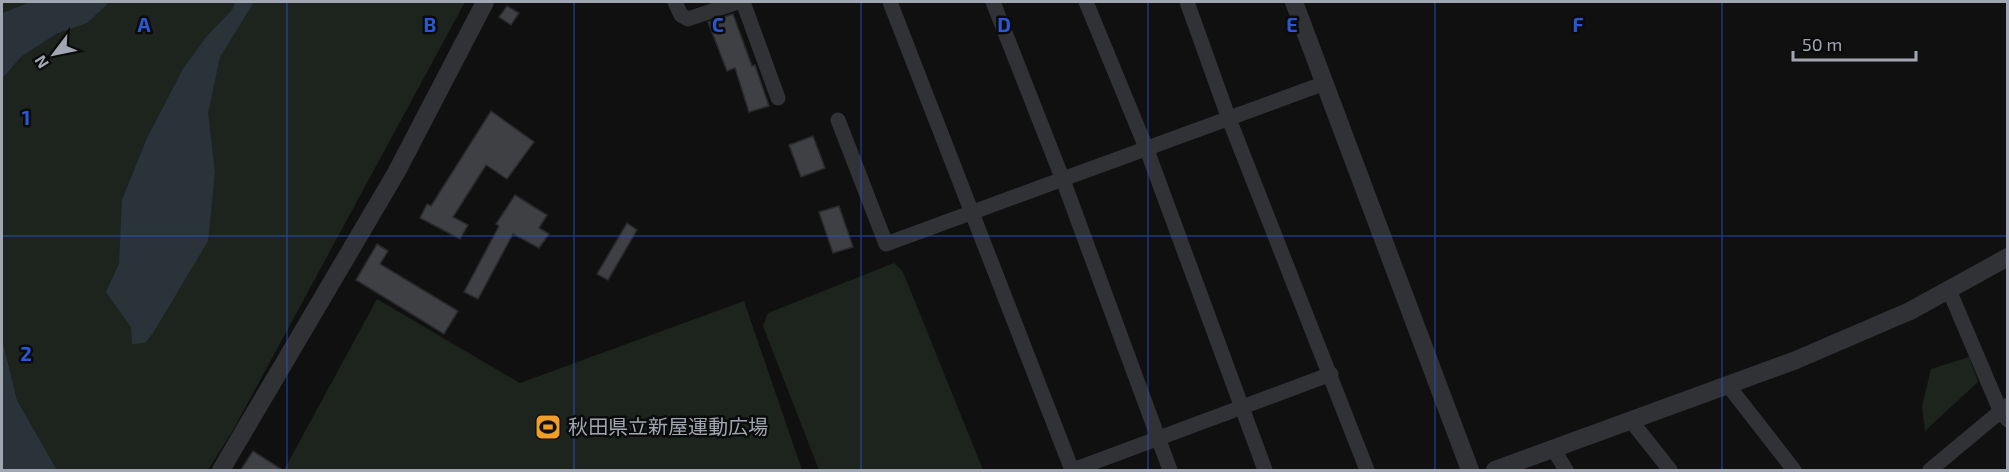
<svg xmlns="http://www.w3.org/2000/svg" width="2009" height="472" font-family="'Exo 2','Noto Sans JP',sans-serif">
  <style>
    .green { fill: #1c241d }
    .water { fill: #2a3339 }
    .building { fill: #3f4044; stroke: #2a2a2d; stroke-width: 1.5 }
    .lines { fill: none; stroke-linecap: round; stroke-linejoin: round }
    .minor { stroke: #313236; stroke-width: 15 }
    .tertiary { stroke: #313236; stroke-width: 18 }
    .grid { fill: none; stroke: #2a57d4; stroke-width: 1.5; stroke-opacity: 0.55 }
    .labels { text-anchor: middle; stroke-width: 5; stroke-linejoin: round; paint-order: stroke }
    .poi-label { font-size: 20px; fill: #a1a7b2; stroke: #0b0b0c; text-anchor: start }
    .grid-label { font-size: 20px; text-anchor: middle; font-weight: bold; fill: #2a57d4; stroke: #0b0b0c; stroke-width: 5; stroke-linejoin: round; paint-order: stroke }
  </style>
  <rect width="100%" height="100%" fill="#101011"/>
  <g class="green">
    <path d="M2,2h28l-28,11z"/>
    <path d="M110,2h355l-233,430 -24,38h-151l-40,-70 -15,-62v-259l19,-22 35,-23 31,-12z"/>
    <path d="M894,263l9,9 80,198h-164l-56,-144 5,-13z"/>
    <path d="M377,299l143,84 224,-82 58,169h-518z"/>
    <path d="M1969,357l9,25 -53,49 -3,-25 9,-37z"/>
  </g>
  <g class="water">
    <path d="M30,2h80l-23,21 -31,11 -35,23 -19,22v-66z"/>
    <path d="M235,2h19l-34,55 -12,56 7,59 -7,69 -55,92 -8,10 -13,1 -1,-17 -25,-35 13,-28 3,-64 25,-62 36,-69 24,-33 25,-26z"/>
    <path d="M2,338l15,62 40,70h-55z"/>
  </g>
  <g class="building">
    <path d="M507,6l12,7 -8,12 -12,-8z"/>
    <path d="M733,14l19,52 3,-1 14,41 -20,6 -14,-44 -8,3 -19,-49z"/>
    <path d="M491,111l43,31 -27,37 -21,-14 -33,52 15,8 -8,14 -40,-21 7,-14 4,2z"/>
    <path d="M813,136l12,32 -24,9 -12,-32z"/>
    <path d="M515,195l32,20 -8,13 10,6 -10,14 -26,-14 -35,65 -14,-7 35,-66 -3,-2z"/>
    <path d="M839,206l14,41 -20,6 -14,-41z"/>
    <path d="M627,223l10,7 -29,50 -11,-6z"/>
    <path d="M377,244l11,7 -8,13 78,47 -14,23 -88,-54z"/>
    <path d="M253,451l31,20h-44z"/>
  </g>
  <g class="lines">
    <g class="minor">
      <path d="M675,2l6,13 7,4 50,-17"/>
      <path d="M743,2l35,96"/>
      <path d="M890,2l182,468"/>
      <path d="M993,2l70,178 107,290"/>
      <path d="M1086,2l61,148 118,320"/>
      <path d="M1187,2l42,117 138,351"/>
      <path d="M838,120l48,124 439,-161"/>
      <path d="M1949,290l51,120 8,10"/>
      <path d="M1727,384l67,86"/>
      <path d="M1632,422l38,48"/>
      <path d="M1554,450l12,20"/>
      <path d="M1073,470l258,-96"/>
      <path d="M1930,470l78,-65"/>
    </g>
    <g class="tertiary">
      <path d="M1294,2l176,468"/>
      <path d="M221,470l175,-297 89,-171"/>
      <path d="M1495,470l301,-110 114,-49 98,-54"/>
    </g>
  </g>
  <path class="grid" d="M287,2v468M574,2v468M861,2v468M1148,2v468M1435,2v468M1722,2v468M2,236h2006"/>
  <defs>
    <g id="stadium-square" transform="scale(1.35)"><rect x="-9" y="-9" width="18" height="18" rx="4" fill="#ef9e2a" stroke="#0b0b0c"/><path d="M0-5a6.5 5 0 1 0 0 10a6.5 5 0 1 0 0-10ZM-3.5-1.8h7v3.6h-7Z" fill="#111"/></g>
  </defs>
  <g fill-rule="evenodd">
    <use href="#stadium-square" x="548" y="427"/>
  </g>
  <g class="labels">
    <g class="poi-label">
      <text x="568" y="434">秋田県立新屋運動広場</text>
    </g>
  </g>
  <g class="grid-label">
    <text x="144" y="32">A</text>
    <text x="430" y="32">B</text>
    <text x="718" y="32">C</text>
    <text x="1004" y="32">D</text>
    <text x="1292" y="32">E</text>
    <text x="1578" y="32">F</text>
    <text x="26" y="125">1</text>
    <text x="26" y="361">2</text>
  </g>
  <rect width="2009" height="472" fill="none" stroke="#a1a7b2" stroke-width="6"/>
  <g transform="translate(54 54) rotate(238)" stroke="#0b0b0c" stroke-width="4.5" paint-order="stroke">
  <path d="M0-4.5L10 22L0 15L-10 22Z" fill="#a1a7b2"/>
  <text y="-9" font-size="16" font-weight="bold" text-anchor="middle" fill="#a1a7b2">N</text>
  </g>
  <path d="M1793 51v9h123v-9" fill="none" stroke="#a1a7b2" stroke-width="3"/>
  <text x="1802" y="51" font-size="18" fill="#a1a7b2" stroke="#0b0b0c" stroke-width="4.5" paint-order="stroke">50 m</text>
</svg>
